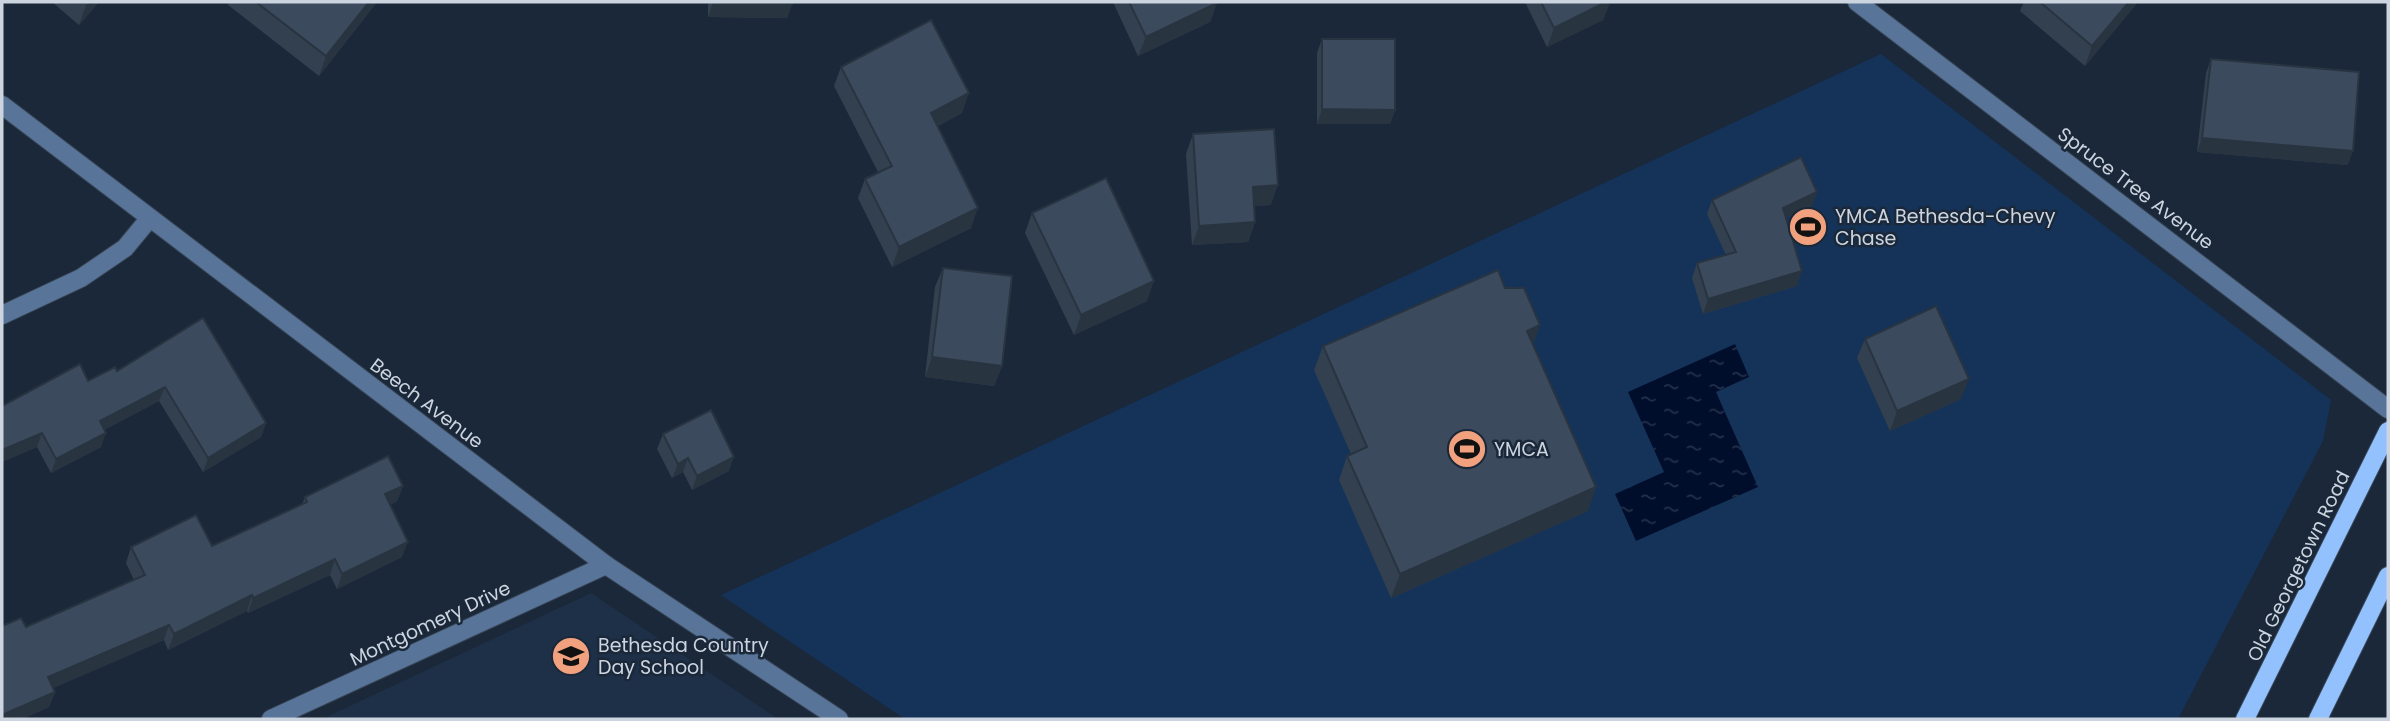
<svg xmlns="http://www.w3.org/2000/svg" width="2390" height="721" font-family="Poppins,sans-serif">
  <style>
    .built { fill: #1e3047 }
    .green { fill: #153359 }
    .water { fill: url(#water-ripples) }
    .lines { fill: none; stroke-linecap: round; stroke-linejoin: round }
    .minor-casing { stroke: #364454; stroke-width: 20 }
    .major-casing { stroke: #364454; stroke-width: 20 }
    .minor { stroke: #587498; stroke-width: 18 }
    .major { stroke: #93c1fd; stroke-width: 18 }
    .wall { fill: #334050 }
    .shaded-wall { fill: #293441 }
    .building { fill: #3b4a5d; stroke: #293441; stroke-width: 2 }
    .labels { text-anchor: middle; stroke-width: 5; stroke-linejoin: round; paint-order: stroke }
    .street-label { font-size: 19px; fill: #cbd4df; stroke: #1a2839 }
    .poi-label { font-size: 19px; fill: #cbd4df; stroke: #1a2839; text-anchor: start }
  </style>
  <defs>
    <pattern id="water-ripples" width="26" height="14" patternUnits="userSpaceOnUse" patternTransform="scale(1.75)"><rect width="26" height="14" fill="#000e2c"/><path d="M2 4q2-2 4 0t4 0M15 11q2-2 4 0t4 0" fill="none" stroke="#24304a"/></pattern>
  </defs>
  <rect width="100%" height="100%" fill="#1a2839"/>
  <path class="built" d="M591,593l187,126h-456z"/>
  <path class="green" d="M1881,54l450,346 -8,41 -145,278h-1273l-184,-124z"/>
  <path class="water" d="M1735,344l14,33 -33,15 42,95 -122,54 -21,-47 49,-22 -36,-80z"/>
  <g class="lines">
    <g class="minor-casing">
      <g id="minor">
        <path d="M1857,2l531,407"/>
        <path d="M2,105l604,460 233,154"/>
        <path d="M2,315l79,-37 44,-30 24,-29"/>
        <path d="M271,719l335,-154"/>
      </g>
    </g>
    <g class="major-casing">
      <g id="major">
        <path d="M2245,719l143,-288"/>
        <path d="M2318,719l70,-143"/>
      </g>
    </g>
    <use href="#minor" class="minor"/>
    <use href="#major" class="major"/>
  </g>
  <g class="wall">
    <path d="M52,2h47l-20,23z"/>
    <path d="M229,2h148l-58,74 -91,-71z"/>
    <path d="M708,2h84v2l-5,14 -79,-1z"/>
    <path d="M1113,2h104l-7,20 -72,34z"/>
    <path d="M1525,2h85l-7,18 -56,27z"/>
    <path d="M2024,2h114l-53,64 -65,-55z"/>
    <path d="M1322,39l73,71 -5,14h-73v-71z"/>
    <path d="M2211,59l137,106 -151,-13 9,-79z"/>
    <path d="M841,67l121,46 -24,13 33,102 -79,39 -34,-69 7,-19 13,-7 -44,-86z"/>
    <path d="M1193,134l78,71 -17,1 1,16 -7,20 -56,3 -6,-91z"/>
    <path d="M1817,192l-5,14 -26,12 11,68 -94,28 -11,-36 5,-15 29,-8 -19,-41 5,-14z"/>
    <path d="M1032,213l115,88 -73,34 -49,-102z"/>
    <path d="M943,268l59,98 -8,20 -69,-9 10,-90z"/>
    <path d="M1505,288l35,37 -7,19 55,167 -197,87 -52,-118 8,-24 4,-2 -37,-84 9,-24z"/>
    <path d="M1865,339l96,60 -71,32 -33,-73z"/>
    <path d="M117,371l149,52 -5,14 -58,35 -44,-71 -55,29 -3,17 -50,26 -14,-26 -35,15 86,-81z"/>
    <path d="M663,434l66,37 -37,19 -9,-18 -11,6 -15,-29z"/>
    <path d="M403,486l-6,15 -7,4 12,52 -65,32 -7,-14 -82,38 -1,-2 -79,39 -4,-10 -111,48 2,4 -6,15 -27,12h-20l24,-92 108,-47 -8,-17 5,-16 81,-1 90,-42 3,-7z"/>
  </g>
  <g class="shaded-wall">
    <path d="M89,2h10l-20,23 7,-20z"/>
    <path d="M369,2h8l-58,74 7,-20z"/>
    <path d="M713,2l79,2 -5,14 -79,-1z"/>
    <path d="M1606,2h4l-7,18 -56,27 7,-19z"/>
    <path d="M2129,2h9l-53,64 7,-20z"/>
    <path d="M1217,3l-7,19 -72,34 8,-19z"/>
    <path d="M969,93l-7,20 -38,20 7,-20z"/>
    <path d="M1322,109l73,1 -5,14h-73z"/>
    <path d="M2202,138l151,13 -5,14 -151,-13z"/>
    <path d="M1278,185l-7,20 -25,2 7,-20z"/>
    <path d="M1817,192l-5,14 -35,16 6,-14z"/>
    <path d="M978,208l-7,20 -79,39 7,-20z"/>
    <path d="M1255,222l-7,20 -56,3 7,-19z"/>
    <path d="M1802,271l-5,15 -94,28 5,-15z"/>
    <path d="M1154,281l-7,20 -73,34 7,-20z"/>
    <path d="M1540,325l-9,24 -4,-18z"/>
    <path d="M932,357l70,9 -8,20 -69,-9z"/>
    <path d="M1969,379l-8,20 -71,32 7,-20z"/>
    <path d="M165,387l-6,14 -65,34 6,-14z"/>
    <path d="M266,423l-5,14 -58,35 5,-14z"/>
    <path d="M42,433l-5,14 -35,15v-12z"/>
    <path d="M106,433l-5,14 -50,26 5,-14z"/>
    <path d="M734,457l-5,14 -37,19 5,-14z"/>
    <path d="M688,458l-5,14 -11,6 6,-14z"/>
    <path d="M403,486l-6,15 -18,9 6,-16z"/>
    <path d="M1596,487l-8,24 -197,87 9,-24z"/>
    <path d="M408,542l-6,15 -65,32 5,-15z"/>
    <path d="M335,559l-5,16 -82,38 5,-15z"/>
    <path d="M252,595l-5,16 -79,39 6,-16z"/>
    <path d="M169,625l-5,15 -122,53 6,-16z"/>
    <path d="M55,692l-6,15 -27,12h-20v-4z"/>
  </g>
  <g class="building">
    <path d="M256,2h113l-43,54z"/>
    <path d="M713,2h79v2z"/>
    <path d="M1129,2h88v1l-71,34z"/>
    <path d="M1541,2h65l-52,26z"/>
    <path d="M2040,2h89l-37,44z"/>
    <path d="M931,20l38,73 -38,20 47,95 -79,39 -34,-68 27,-13 -51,-99z"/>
    <path d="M1322,39h73v71l-73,-1z"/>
    <path d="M2211,59l148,13 -6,79 -151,-13z"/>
    <path d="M1274,129l4,56 -25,2 2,35 -56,4 -6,-92z"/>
    <path d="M1801,157l16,35 -34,16 19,63 -94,28 -11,-36 39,-11 -24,-52z"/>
    <path d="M1106,178l48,103 -73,34 -49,-102z"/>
    <path d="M943,268l69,8 -10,90 -70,-9z"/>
    <path d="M1498,270l7,18h19l16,37 -13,6 69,156 -196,87 -53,-118 20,-9 -44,-101z"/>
    <path d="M1936,306l33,73 -72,32 -32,-72z"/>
    <path d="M203,318l63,105 -58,35 -43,-71 -65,34 6,12 -50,26 -14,-26 -40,17v-44l78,-42 8,17 27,-14 2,4z"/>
    <path d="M711,410l23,47 -37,19 -9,-18 -10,6 -15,-30z"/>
    <path d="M388,456l15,30 -18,8 23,48 -66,32 -7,-15 -82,39 -1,-3 -78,39 -5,-9 -121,52 7,15 -53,23v-89l19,-8 5,9 119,-52 -14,-28 65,-32 16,31 95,-44 -2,-5z"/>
  </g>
  <defs>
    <g id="stadium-disc" transform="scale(2.0125)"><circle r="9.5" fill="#f1a17d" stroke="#1a2839"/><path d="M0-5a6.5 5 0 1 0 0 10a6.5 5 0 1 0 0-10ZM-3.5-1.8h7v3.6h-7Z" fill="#111"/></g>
    <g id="school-disc" transform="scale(2.0125)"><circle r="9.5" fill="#f1a17d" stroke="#1a2839"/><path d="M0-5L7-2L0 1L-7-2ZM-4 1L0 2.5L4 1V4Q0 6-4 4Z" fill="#111"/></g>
  </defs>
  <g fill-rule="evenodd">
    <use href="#stadium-disc" x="1808" y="227"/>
    <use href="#stadium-disc" x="1467" y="449"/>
    <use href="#school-disc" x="571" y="656"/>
  </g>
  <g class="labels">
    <g class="street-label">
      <text transform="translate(2136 188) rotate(37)" y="7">Spruce Tree Avenue</text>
      <text transform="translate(427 403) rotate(37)" y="7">Beech Avenue</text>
      <text transform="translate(2298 566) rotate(-64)" y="7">Old Georgetown Road</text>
      <text transform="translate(430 623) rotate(-25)" y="7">Montgomery Drive</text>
    </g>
    <g class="poi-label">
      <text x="1835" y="223">YMCA Bethesda-Chevy<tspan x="1835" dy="22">Chase</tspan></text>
      <text x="1494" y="456">YMCA</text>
      <text x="598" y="652">Bethesda Country<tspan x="598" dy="22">Day School</tspan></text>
    </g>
  </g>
  <rect width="2390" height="721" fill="none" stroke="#cbd4df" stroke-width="7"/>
</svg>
